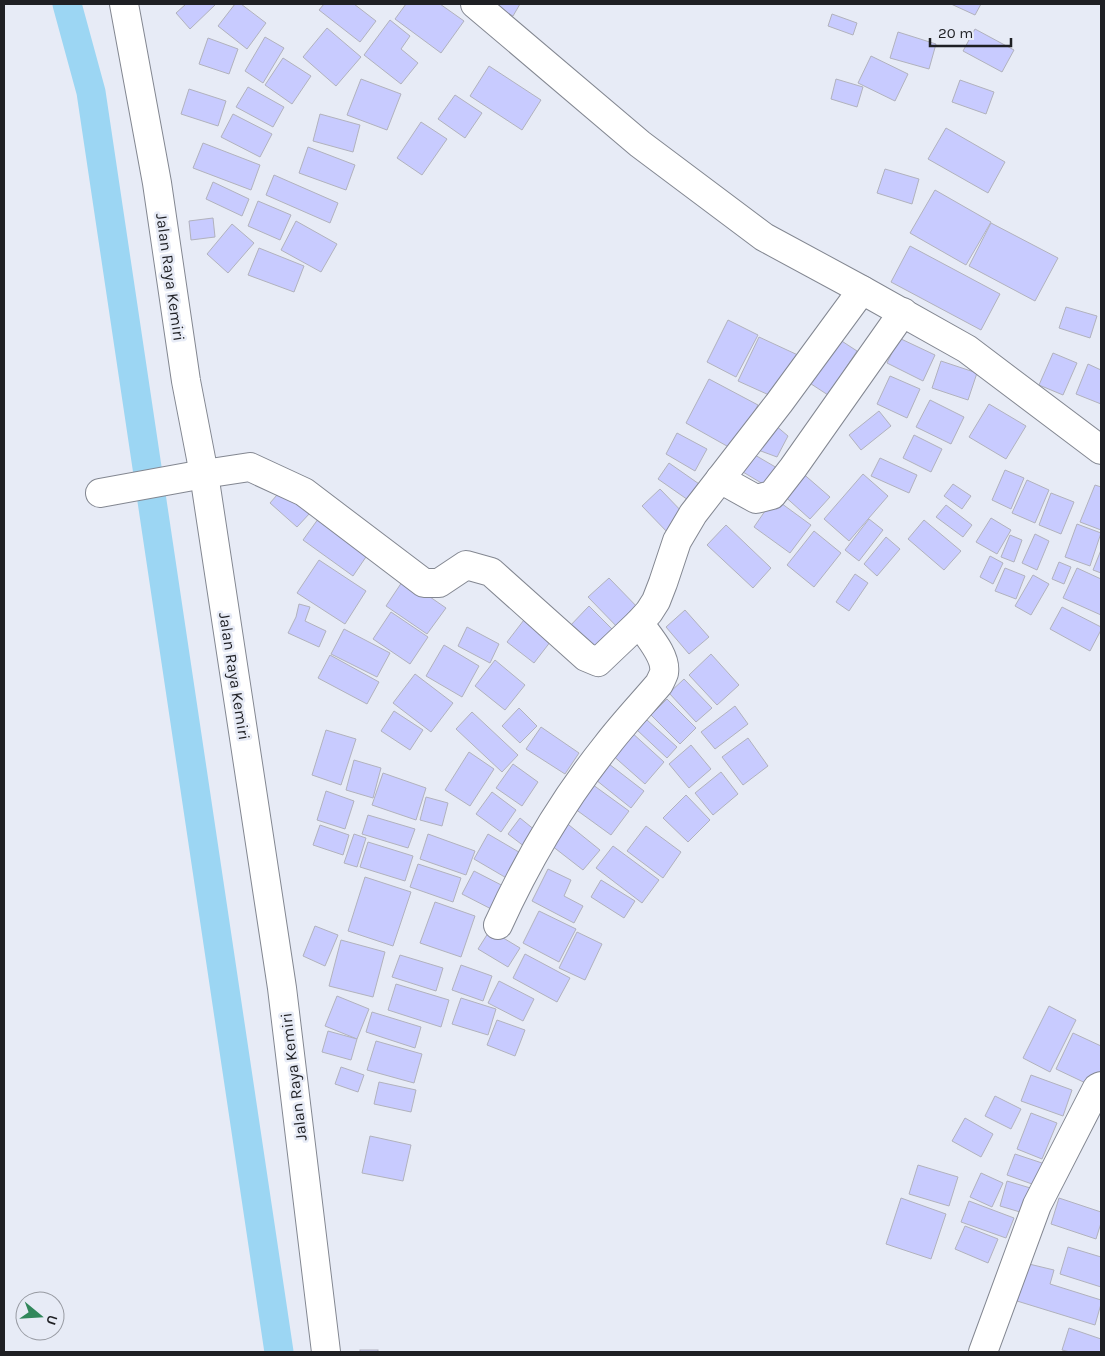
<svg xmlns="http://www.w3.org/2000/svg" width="1105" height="1356" font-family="Karla,sans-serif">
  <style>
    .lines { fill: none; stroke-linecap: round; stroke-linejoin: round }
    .canal { stroke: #9cd6f3; stroke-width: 29 }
    .building { fill: #c8cbff; stroke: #b1b2bd }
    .minor-casing { stroke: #838791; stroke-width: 30 }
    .secondary-casing { stroke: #838791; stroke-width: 30 }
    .minor { stroke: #fff; stroke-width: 28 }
    .secondary { stroke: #fff; stroke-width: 28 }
    .labels { text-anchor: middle; stroke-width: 5; stroke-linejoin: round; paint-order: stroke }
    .street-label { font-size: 16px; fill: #1f2024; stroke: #e7ebf6 }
  </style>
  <rect width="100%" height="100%" fill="#e7ebf6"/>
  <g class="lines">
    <path class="canal" d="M67,4l24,88 188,1260"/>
  </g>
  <g class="building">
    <path d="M186,4h30l-26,25 -14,-16z"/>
    <path d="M235,4h6l25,19 -19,26 -29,-23z"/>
    <path d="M324,4h30l22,17 -16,21 -41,-32z"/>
    <path d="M406,4h34l24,17 -23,32 -46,-34z"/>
    <path d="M492,4h28l-7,12z"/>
    <path d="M951,4h30l-6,11z"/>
    <path d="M832,14l25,9 -4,12 -25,-9z"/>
    <path d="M390,20l20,16 -9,13 17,14 -17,21 -37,-29z"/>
    <path d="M327,28l34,29 -25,29 -33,-29z"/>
    <path d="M975,29l39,21 -12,22 -39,-21z"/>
    <path d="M898,32l38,12 -7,25 -39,-11z"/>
    <path d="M265,37l19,11 -21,35 -18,-12z"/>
    <path d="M208,38l30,11 -9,25 -30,-10z"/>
    <path d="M871,56l37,18 -13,27 -37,-18z"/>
    <path d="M283,58l28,18 -19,28 -27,-19z"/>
    <path d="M489,66l52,34 -19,30 -52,-34z"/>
    <path d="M361,79l40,15 -14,36 -40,-15z"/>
    <path d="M836,79l27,8 -6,20 -26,-8z"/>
    <path d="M960,80l34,12 -8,22 -34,-12z"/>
    <path d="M248,87l36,20 -11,20 -37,-20z"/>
    <path d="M189,89l37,12 -8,25 -37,-12z"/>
    <path d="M455,95l27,18 -17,25 -27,-19z"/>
    <path d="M233,114l39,20 -12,23 -39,-20z"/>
    <path d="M320,114l40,11 -7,27 -40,-11z"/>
    <path d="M421,122l26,17 -25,36 -25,-17z"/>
    <path d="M946,128l59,34 -17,31 -60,-34z"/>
    <path d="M203,143l57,22 -9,25 -58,-22z"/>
    <path d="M308,147l47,18 -9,25 -47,-17z"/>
    <path d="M885,169l34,10 -7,25 -35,-11z"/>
    <path d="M274,175l64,28 -8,20 -64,-28z"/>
    <path d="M213,182l36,17 -7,17 -36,-17z"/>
    <path d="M935,190l56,32 -25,43 -56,-32z"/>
    <path d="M258,201l33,14 -11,25 -32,-14z"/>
    <path d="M213,218l2,19 -24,3 -2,-19z"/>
    <path d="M296,221l41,23 -16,28 -40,-22z"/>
    <path d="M991,223l67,35 -23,43 -66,-35z"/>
    <path d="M232,224l22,19 -26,30 -21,-19z"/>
    <path d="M910,246l90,48 -19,36 -90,-48z"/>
    <path d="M259,248l45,18 -10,26 -46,-17z"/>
    <path d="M1066,307l31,9 -7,22 -31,-10z"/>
    <path d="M728,320l30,15 -22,42 -29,-15z"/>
    <path d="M831,334l26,17 -29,44 -26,-17z"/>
    <path d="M759,337l41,19 -20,44 -42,-19z"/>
    <path d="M899,338l36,17 -12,26 -36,-18z"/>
    <path d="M1053,353l24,10 -14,32 -24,-10z"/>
    <path d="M941,361l36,12 -9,27 -36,-12z"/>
    <path d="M1088,364l13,6v34l-25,-10z"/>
    <path d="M890,376l30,13 -13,29 -30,-14z"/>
    <path d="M709,379l49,26 -24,45 -48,-27z"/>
    <path d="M930,400l34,17 -13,27 -35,-17z"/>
    <path d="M989,404l37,22 -20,33 -37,-22z"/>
    <path d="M879,411l12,15 -30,24 -12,-15z"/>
    <path d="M768,419l20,17 -11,21 -27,-10z"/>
    <path d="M677,433l30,16 -12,22 -29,-17z"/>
    <path d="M914,435l28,14 -11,23 -28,-14z"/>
    <path d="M748,451l36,21 -11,18 -35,-21z"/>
    <path d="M880,458l37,17 -8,18 -38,-17z"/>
    <path d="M669,463l33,23 -11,16 -33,-23z"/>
    <path d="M1005,470l19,8 -13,31 -19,-9z"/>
    <path d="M800,471l30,26 -20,22 -29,-26z"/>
    <path d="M863,474l25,22 -39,45 -25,-22z"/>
    <path d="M1027,480l22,10 -14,33 -23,-10z"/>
    <path d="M953,484l18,12 -9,13 -18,-13z"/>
    <path d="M1095,485l6,2v43l-21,-8z"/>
    <path d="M283,488l27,25 -13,14 -27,-24z"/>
    <path d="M660,489l28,29 -18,17 -28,-29z"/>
    <path d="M1051,493l23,9 -13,32 -22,-9z"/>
    <path d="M774,498l37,27 -21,28 -36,-26z"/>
    <path d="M946,505l26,20 -9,12 -27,-20z"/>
    <path d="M321,515l49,36 -17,25 -50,-36z"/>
    <path d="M991,518l20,12 -14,24 -21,-12z"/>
    <path d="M869,519l14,11 -24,31 -14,-11z"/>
    <path d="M924,520l37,31 -17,19 -36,-31z"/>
    <path d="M1077,524l24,9 -11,33 -25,-9z"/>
    <path d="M726,525l45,43 -18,20 -46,-43z"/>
    <path d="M814,531l27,22 -27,34 -27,-22z"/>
    <path d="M1035,534l14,7 -12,29 -15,-7z"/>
    <path d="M1010,535l12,5 -8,22 -13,-5z"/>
    <path d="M886,537l14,12 -23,27 -13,-12z"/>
    <path d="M1101,550v23l-8,-3z"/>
    <path d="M990,556l13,7 -10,21 -13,-7z"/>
    <path d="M319,560l47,31 -21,33 -48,-31z"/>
    <path d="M1059,562l12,5 -7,17 -12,-5z"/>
    <path d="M1005,568l20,8 -9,23 -21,-8z"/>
    <path d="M1077,568l24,11v36l-38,-17z"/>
    <path d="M855,574l13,9 -19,28 -13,-9z"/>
    <path d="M1033,575l16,9 -18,31 -16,-9z"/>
    <path d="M609,578l34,35 -20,20 -35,-36z"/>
    <path d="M404,579l42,29 -19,26 -41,-28z"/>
    <path d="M299,604l11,3 -5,14 21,10 -7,16 -31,-14 8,-16z"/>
    <path d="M589,606l31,31 -20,21 -32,-30z"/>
    <path d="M1062,607l39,20v3l-11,21 -40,-22z"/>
    <path d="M685,610l24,27 -20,17 -23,-27z"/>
    <path d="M391,612l37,25 -18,27 -37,-25z"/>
    <path d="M527,616l27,21 -20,26 -27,-21z"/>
    <path d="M467,627l32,17 -9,19 -32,-17z"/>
    <path d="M344,629l46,24 -13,24 -46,-23z"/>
    <path d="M444,645l35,21 -17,31 -36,-21z"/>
    <path d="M711,654l28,31 -22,20 -28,-30z"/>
    <path d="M330,655l49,27 -12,22 -49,-26z"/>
    <path d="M495,660l30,25 -20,25 -30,-24z"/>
    <path d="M415,674l38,29 -22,29 -38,-29z"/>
    <path d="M684,679l28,29 -16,14 -27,-29z"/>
    <path d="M667,699l29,29 -16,16 -29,-29z"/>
    <path d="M735,706l13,18 -33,25 -14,-17z"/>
    <path d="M519,708l18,18 -17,17 -18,-17z"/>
    <path d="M394,711l29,19 -13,20 -29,-19z"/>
    <path d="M472,712l46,43 -16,17 -46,-43z"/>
    <path d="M647,720l30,27 -10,11 -30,-28z"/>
    <path d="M541,727l38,26 -14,21 -39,-25z"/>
    <path d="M326,730l30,9 -15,46 -29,-10z"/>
    <path d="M630,731l34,31 -19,22 -35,-31z"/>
    <path d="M748,738l20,28 -25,19 -21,-28z"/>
    <path d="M691,745l20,24 -22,19 -20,-24z"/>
    <path d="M469,752l25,17 -24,37 -25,-16z"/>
    <path d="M354,760l27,8 -8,30 -27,-8z"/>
    <path d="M513,764l25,18 -16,24 -26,-18z"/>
    <path d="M609,764l35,27 -13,17 -35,-28z"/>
    <path d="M721,772l17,22 -25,21 -18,-22z"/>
    <path d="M383,773l43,15 -10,32 -44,-15z"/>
    <path d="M589,782l40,29 -18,24 -40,-29z"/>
    <path d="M326,791l28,10 -9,28 -28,-9z"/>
    <path d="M492,792l24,18 -15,22 -25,-18z"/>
    <path d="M686,795l24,25 -22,22 -25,-24z"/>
    <path d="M426,797l22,6 -6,23 -22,-6z"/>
    <path d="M368,815l47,14 -7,19 -46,-14z"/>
    <path d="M520,818l21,17 -12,15 -21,-16z"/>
    <path d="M564,821l36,29 -17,20 -36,-28z"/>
    <path d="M320,825l29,10 -6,20 -30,-10z"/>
    <path d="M646,826l35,26 -18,26 -36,-27z"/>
    <path d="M354,834l12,4 -9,29 -13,-4z"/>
    <path d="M428,834l47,17 -9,24 -46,-16z"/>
    <path d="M488,834l41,24 -14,25 -41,-24z"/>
    <path d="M368,842l45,14 -8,25 -45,-14z"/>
    <path d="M613,846l46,34 -17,23 -46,-35z"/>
    <path d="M418,864l43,14 -8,24 -43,-15z"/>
    <path d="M548,869l23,11 -7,16 19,10 -9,17 -42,-22z"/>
    <path d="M474,871l37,19 -12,23 -37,-19z"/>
    <path d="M365,877l46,15 -18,54 -45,-15z"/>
    <path d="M601,880l34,21 -11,17 -33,-21z"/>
    <path d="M435,902l40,14 -14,41 -41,-14z"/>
    <path d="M539,911l37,18 -17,33 -36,-19z"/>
    <path d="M315,926l23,9 -13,31 -22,-10z"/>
    <path d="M490,930l30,18 -12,19 -30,-18z"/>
    <path d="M577,932l25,12 -17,36 -26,-12z"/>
    <path d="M341,940l44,12 -12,45 -44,-11z"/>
    <path d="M525,954l45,24 -13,24 -44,-24z"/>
    <path d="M400,955l43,13 -7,23 -44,-14z"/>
    <path d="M461,965l31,11 -9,25 -31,-11z"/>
    <path d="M499,981l35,18 -11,22 -35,-18z"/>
    <path d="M396,984l53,16 -8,27 -53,-17z"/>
    <path d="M337,996l32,13 -12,30 -32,-13z"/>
    <path d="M461,998l35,11 -8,26 -36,-11z"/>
    <path d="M1049,1006l27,14 -26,52 -27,-14z"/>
    <path d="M372,1012l49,15 -6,21 -49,-16z"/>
    <path d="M497,1020l28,10 -10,26 -28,-11z"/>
    <path d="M328,1031l29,8 -6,21 -29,-8z"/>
    <path d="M1073,1033l28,13v26l-7,15 -38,-18z"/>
    <path d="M376,1041l46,13 -8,29 -47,-13z"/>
    <path d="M341,1067l23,8 -6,17 -23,-8z"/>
    <path d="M1031,1075l41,15 -9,26 -42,-15z"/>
    <path d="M379,1082l37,8 -5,22 -37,-8z"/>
    <path d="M995,1096l26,13 -10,20 -26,-13z"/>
    <path d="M1031,1113l26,10 -15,36 -25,-10z"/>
    <path d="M965,1118l28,16 -12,23 -29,-16z"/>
    <path d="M370,1136l41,9 -8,36 -41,-8z"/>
    <path d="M1015,1154l36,12 -8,22 -36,-13z"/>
    <path d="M918,1165l40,12 -9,29 -40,-12z"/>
    <path d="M981,1173l22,10 -11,24 -22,-10z"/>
    <path d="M1007,1181l30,9 -7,25 -30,-9z"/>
    <path d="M901,1198l45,16 -15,45 -45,-15z"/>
    <path d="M1059,1198l42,14v11l-5,16 -45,-15z"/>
    <path d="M969,1201l45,17 -8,20 -45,-16z"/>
    <path d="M965,1226l33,13 -10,24 -33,-14z"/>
    <path d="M1068,1247l33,10v30l-41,-13z"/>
    <path d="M1029,1264l25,6 -4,14 51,16v4l-6,21 -78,-24z"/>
    <path d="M1069,1328l32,11v13h-31l-8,-2z"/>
    <rect x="360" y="1350" width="18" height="2"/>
  </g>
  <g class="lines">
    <g class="minor-casing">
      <g id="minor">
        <path d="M475,4l165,140 124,93 98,53 105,59 134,101"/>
        <path d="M720,479l36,20 16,-4 21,-27 110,-156"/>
        <path d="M100,493l104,-19 46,-7 54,25 120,91h15l27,-18 25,7 95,85 12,5 41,-39 10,-11 7,-11 7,-18 14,-42 16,-27 86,-111 83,-113"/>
        <path d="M498,925c29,-64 65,-125 109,-180 16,-21 35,-41 52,-61 2,-4 4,-8 5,-11 3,-17 -16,-37 -25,-50"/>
        <path d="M983,1352l54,-147 60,-117 4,-2"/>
      </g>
    </g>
    <g class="secondary-casing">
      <path id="secondary" d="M124,4l33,179 29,198 18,93 78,514 44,364"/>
    </g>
    <use href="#minor" class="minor"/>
    <use href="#secondary" class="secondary"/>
  </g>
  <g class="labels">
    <g class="street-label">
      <text transform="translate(171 277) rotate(82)" y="6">Jalan Raya Kemiri</text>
      <text transform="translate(235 676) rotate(81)" y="6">Jalan Raya Kemiri</text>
      <text transform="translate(293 1077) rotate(-97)" y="6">Jalan Raya Kemiri</text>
    </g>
  </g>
  <rect width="1105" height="1356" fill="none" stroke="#1f2024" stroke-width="10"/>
  <g transform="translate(40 1316) rotate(108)"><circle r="24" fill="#e7ebf6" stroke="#979aa2"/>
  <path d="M0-4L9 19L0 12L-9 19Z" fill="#31875b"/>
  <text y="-8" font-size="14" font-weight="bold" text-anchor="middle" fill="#1f2024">U</text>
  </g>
  <path d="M930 38v8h81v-8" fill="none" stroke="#1f2024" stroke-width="2.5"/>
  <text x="938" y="38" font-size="15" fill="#1f2024" stroke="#e7ebf6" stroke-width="4" paint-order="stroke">20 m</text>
</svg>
